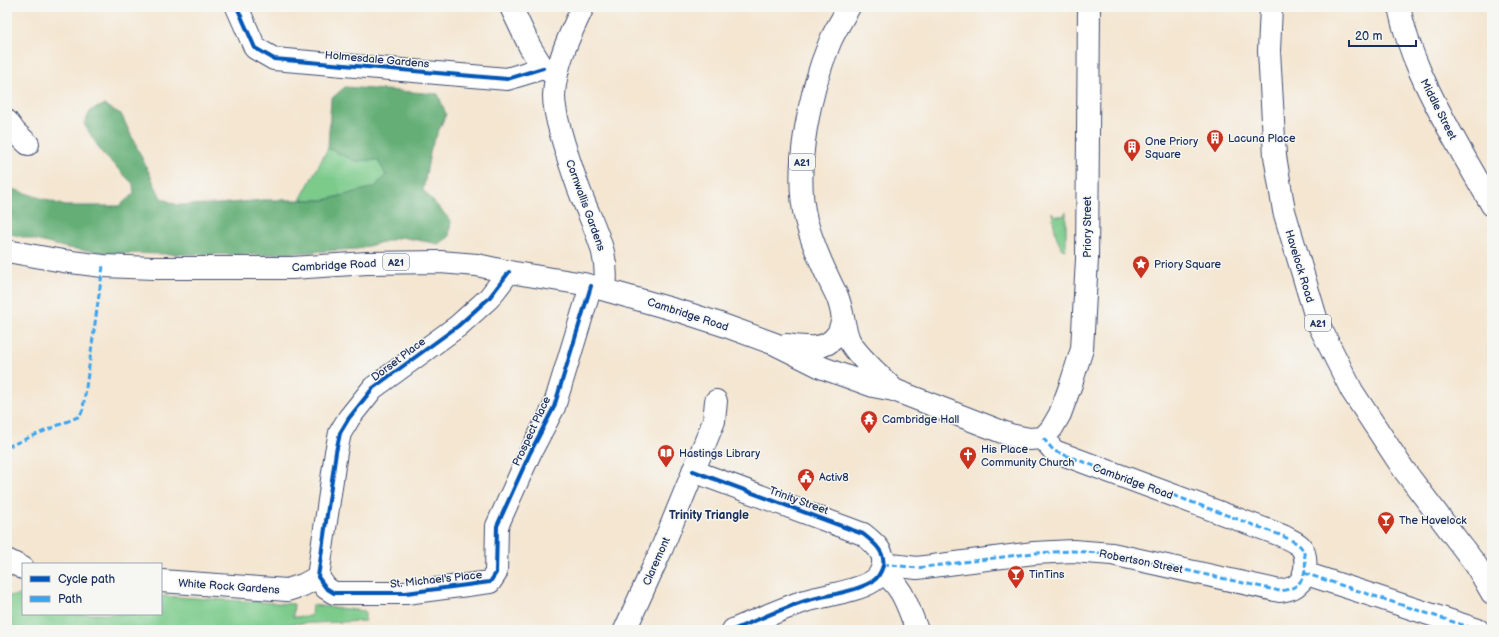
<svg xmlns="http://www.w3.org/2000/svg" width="1499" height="637" font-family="'Balsamiq Sans',sans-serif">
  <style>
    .green { fill: #7ccb8b; stroke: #4c7d74 }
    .forest { fill: #65af77; stroke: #406f6a }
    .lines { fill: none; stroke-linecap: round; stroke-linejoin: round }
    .street-casing { stroke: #3c4a6f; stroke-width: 24 }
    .secondary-casing { stroke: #3c4a6f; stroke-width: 24 }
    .primary-casing { stroke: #3c4a6f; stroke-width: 24 }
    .highway-casing { stroke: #3c4a6f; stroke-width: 24 }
    .street { stroke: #fff; stroke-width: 22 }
    .secondary { stroke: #fff; stroke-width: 22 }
    .primary { stroke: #fff; stroke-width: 22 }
    .highway { stroke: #fff; stroke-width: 22 }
    .quiet { stroke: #3da3ed; stroke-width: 3; stroke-dasharray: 6 3; stroke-linecap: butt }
    .cycleway-casing { stroke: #f6f6f2; stroke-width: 6 }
    .cycleway { stroke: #0057b8; stroke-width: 4 }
    .labels { text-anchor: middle; stroke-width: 3; stroke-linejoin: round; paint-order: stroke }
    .shield { fill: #f6f6f2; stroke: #5d6b8a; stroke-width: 1 }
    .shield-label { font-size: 10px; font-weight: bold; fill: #1b2f5e }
    .street-label { font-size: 11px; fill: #1b2f5e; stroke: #f6f6f2 }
    .poi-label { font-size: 11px; fill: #1b2f5e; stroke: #f6f6f2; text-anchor: start }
    .neighbourhood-label { font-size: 12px; font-weight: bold; fill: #1b2f5e; stroke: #f6f6f2 }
  </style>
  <rect width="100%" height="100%" fill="#f6f6f2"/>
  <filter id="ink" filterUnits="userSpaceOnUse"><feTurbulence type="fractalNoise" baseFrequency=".025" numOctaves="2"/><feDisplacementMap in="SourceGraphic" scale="8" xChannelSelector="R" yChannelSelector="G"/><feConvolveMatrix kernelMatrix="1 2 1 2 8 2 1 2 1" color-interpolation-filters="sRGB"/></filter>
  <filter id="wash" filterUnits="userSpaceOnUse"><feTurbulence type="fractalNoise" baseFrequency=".012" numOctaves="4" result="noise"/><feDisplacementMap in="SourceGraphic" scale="16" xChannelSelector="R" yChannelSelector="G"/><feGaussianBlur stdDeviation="0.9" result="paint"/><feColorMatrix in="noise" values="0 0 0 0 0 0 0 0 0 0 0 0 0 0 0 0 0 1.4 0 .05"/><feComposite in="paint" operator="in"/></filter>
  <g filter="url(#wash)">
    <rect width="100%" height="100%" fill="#f4e6d1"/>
    <g class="green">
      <path d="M328,148l27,13 23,-1 8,15 -11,12 -50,13h-25z"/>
      <path d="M1052,212l4,4h7l3,-4v34l-1,4 -3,-1c-7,-12 -8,-23 -10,-37z"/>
      <path d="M23,595v19h138v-18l133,8 -1,13 18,-1 1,-11 53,6v10l-76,3 -34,6h-248v-34z"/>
    </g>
    <path class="forest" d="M345,87l93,7 8,20 -15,34 -8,42 28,31 -2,16 -10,7 -38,-7 -44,12 -94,6 -96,-1 -60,-1 -40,-5 -60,-15v-46l58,19h54l15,-12 -1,-10 -31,-31 -18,-29 7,-14 13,-5 17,9 40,84 16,7 42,-1 44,-4h62l50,-13 11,-12 -8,-15 -23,1 -27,-13 3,-49z"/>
  </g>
  <g filter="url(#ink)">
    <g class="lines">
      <g class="street-casing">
        <g id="street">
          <path d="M237,7l18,41 19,11 233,20 36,-11"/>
          <path d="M511,7l19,40 13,21 12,6"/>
          <path d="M1399,7c9,45 30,86 52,126 13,24 27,48 41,72"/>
          <path d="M7,121l8,11 13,12"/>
          <path d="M693,471l170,63c10,8 23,18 20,32 -2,6 -5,12 -10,15 -17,11 -48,14 -68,20 -24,8 -48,19 -72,29"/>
          <path d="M7,560l16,8"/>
          <path d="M883,564l34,4 117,-15 39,-2 39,3 168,37c6,-1 13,-2 18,-7 9,-7 10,-30 2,-38 -4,-4 -12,-7 -17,-10l-229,-85 -11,-13"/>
          <path d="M881,572c22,13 27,36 36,58"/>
          <path d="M1304,573l174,57"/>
          <path d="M318,577l8,11 8,5h72l84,-11 6,-9 1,-47 33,-73 24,-46 37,-121"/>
          <path d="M318,577l18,-125 4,-19 9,-15 24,-30 85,-62 31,-28 20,-26"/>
          <path d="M161,581l126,9 16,-5 15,-8"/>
          <path d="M625,630l37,-82 52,-127 2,-20"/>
        </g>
      </g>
      <g class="secondary-casing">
        <path id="secondary" d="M583,7c-13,27 -28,58 -29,89 0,16 5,30 9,45 7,23 14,45 23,66 12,29 23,50 19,82"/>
      </g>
      <g class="primary-casing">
        <path id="primary" d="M1271,7l-2,44 6,105 9,55 33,110 35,70 52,79 72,95 16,28"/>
      </g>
      <g class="highway-casing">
        <g id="highway">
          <path d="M849,7c-6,11 -14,23 -19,35 -20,48 -37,127 -24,178 7,27 19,52 31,76 6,14 6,30 12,44 6,14 34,38 45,50"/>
          <path d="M7,251l56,10 40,5 51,2h138l75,-5 73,-1 37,3 32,7 75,12 102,29 34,11 55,20 48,24 50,18 21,4 116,45 19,4 14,-1 9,-10 8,-14 11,-30 11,-35 5,-90 2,-252"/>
          <path d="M786,345c17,2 38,7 50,-9 4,-4 5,-12 7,-17"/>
        </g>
      </g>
      <use href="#street" class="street"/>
      <use href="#secondary" class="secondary"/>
      <use href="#primary" class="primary"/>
      <use href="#highway" class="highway"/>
      <g class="quiet">
        <path d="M7,447l73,-31 3,-7 20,-143"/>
        <path d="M883,564l34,4 117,-15 39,-2 39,3 168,37c6,-1 13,-2 18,-7 9,-7 10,-30 2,-38 -4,-4 -12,-7 -17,-10l-229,-85 -11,-13"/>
        <path d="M1304,573l174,57"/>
      </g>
      <g class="cycleway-casing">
        <g id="cycleway">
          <path d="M237,7l18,41 19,11 233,20 36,-11"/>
          <path d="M509,272l-20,26 -31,28 -85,62 -24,30 -9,15 -4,19 -18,125 8,11 8,5h72l84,-11 6,-9 1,-47 33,-73 24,-46 37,-121"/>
          <path d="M693,471l170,63c10,8 23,18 20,32 -2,6 -5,12 -10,15 -17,11 -48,14 -68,20 -24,8 -48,19 -72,29"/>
        </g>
      </g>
      <use href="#cycleway" class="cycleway"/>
    </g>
  </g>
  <defs>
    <g id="building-pin" transform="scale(0.9)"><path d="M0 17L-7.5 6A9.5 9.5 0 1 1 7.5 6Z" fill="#c8321e" stroke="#f6f6f2"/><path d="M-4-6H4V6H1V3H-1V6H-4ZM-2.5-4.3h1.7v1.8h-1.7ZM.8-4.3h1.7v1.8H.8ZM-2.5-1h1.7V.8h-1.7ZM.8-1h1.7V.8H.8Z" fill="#fff"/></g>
    <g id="sight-pin" transform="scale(0.9)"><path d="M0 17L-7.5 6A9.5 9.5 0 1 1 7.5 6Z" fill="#c8321e" stroke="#f6f6f2"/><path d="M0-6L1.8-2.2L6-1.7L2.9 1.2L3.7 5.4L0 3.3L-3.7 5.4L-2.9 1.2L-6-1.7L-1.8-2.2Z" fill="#fff"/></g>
    <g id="temple-pin" transform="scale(0.9)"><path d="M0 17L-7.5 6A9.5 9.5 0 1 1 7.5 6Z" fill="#c8321e" stroke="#f6f6f2"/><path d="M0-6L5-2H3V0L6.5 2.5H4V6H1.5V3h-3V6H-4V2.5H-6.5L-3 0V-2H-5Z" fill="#fff"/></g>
    <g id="library-pin" transform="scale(0.9)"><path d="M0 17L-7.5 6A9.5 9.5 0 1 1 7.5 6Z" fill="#c8321e" stroke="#f6f6f2"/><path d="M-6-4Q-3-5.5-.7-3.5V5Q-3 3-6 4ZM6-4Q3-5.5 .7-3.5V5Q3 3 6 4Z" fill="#fff"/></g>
    <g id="church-pin" transform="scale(0.9)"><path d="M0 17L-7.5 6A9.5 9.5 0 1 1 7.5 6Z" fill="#c8321e" stroke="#f6f6f2"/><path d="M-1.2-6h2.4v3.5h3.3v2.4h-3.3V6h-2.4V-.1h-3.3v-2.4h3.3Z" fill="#fff"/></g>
    <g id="civic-pin" transform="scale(0.9)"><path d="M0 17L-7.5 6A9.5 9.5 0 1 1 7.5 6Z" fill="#c8321e" stroke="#f6f6f2"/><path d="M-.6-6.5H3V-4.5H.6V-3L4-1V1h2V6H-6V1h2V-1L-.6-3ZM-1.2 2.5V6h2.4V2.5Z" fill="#fff"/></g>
    <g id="bar-pin" transform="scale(0.9)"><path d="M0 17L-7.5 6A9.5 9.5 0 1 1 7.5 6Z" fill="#c8321e" stroke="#f6f6f2"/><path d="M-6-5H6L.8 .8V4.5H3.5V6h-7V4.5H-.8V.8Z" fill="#fff"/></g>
  </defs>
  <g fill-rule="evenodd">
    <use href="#building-pin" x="1215" y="138"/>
    <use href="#building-pin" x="1132" y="147"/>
    <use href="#sight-pin" x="1141" y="264"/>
    <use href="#temple-pin" x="869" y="419"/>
    <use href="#library-pin" x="666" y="453"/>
    <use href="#church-pin" x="968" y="455"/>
    <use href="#civic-pin" x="806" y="477"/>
    <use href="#bar-pin" x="1386" y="520"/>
    <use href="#bar-pin" x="1016" y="574"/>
  </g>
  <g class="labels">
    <g class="shield">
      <rect x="789" y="154" width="26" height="16" rx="3"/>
      <rect x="383" y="254" width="26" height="16" rx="3"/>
      <rect x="1305" y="315" width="26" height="16" rx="3"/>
    </g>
    <g class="shield-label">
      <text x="802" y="166">A21</text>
      <text x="396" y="266">A21</text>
      <text x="1318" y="327">A21</text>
    </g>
    <g class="street-label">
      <text transform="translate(377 59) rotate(5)" y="4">Holmesdale Gardens</text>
      <text transform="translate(1439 109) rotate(63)" y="4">Middle Street</text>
      <text transform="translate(586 205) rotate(70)" y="4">Cornwallis Gardens</text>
      <text transform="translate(1087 227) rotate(-90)" y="4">Priory Street</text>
      <text transform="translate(334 265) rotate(-3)" y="4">Cambridge Road</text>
      <text transform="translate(1300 266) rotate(73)" y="4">Havelock Road</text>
      <text transform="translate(688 314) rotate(18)" y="4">Cambridge Road</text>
      <text transform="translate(398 359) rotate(-37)" y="4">Dorset Place</text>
      <text transform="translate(531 431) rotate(-65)" y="4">Prospect Place</text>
      <text transform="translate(1133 481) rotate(20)" y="4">Cambridge Road</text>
      <text transform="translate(799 500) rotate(20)" y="4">Trinity Street</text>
      <text transform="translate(656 561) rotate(-66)" y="4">Claremont</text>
      <text transform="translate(1141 561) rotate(11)" y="4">Robertson Street</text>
      <text transform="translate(436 579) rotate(-6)" y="4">St. Michael's Place</text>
      <text transform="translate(229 586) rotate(4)" y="4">White Rock Gardens</text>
    </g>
    <g class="poi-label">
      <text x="1228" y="142">Lacuna Place</text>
      <text x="1145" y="145">One Priory<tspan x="1145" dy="13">Square</tspan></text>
      <text x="1154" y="268">Priory Square</text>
      <text x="882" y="423">Cambridge Hall</text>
      <text x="981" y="453">His Place<tspan x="981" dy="13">Community Church</tspan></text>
      <text x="679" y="457">Hastings Library</text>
      <text x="819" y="481">Activ8</text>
      <text x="1399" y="524">The Havelock</text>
      <text x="1029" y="578">TinTins</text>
    </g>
    <g class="neighbourhood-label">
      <text x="709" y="519">Trinity Triangle</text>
    </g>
  </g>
  <rect width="1499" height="637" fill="none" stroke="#f6f6f2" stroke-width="24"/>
  <rect x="22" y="563" width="140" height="52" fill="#f6f6f2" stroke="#9ea6b7"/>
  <rect x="30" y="576" width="20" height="6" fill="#0057b8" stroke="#9ea6b7"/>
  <text x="58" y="583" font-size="12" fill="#1b2f5e">Cycle path</text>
  <rect x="30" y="596" width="20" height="6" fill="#3da3ed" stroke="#9ea6b7"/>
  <text x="58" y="603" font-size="12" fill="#1b2f5e">Path</text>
  <path d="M1349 40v6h67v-6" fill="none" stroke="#1b2f5e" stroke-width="2"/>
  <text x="1355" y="40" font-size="12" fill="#1b2f5e" stroke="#f6f6f2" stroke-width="3" paint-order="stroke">20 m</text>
</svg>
